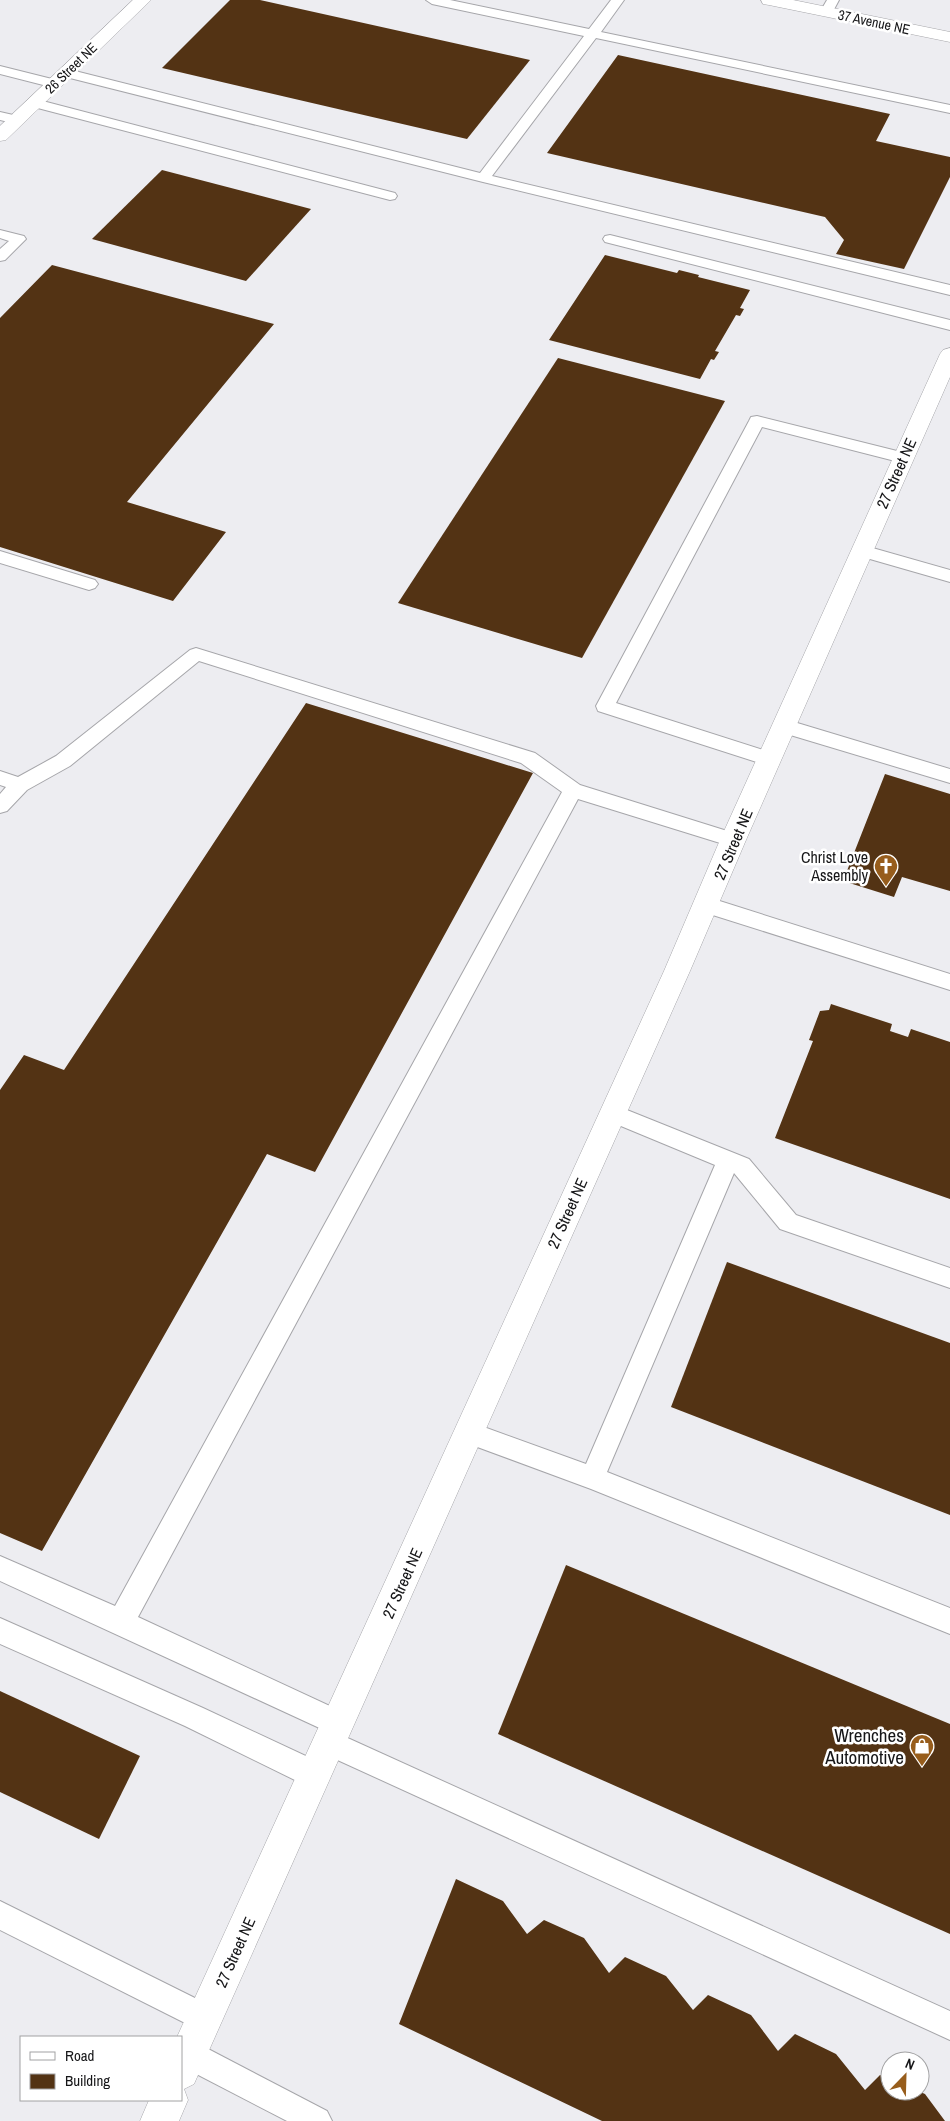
<svg xmlns="http://www.w3.org/2000/svg" width="950" height="2121" font-family="'Archivo Narrow',sans-serif">
  <style>
    .building { fill: #533314 }
    .lines { fill: none; stroke-linecap: round; stroke-linejoin: round }
    .service-casing { stroke: #a6a6aa; stroke-width: 2 }
    .minor-casing { stroke: #a6a6aa; stroke-width: 1 }
    .service { fill: #fff; fill-rule: evenodd }
    .minor { fill: #fff; fill-rule: evenodd }
    .labels { text-anchor: middle; stroke-width: 5; stroke-linejoin: round; paint-order: stroke }
    .far-street-label { font-size: 14px; fill: #161618; stroke: #fff }
    .street-label { font-size: 16px; fill: #161618; stroke: #fff }
    .poi-label { font-size: 16px; fill: #161618; stroke: #fff; text-anchor: end }
    .near-poi-label { font-size: 19px; fill: #161618; stroke: #fff; text-anchor: end }
  </style>
  <rect width="100%" height="100%" fill="#ededf1"/>
  <g class="building">
    <path d="M230,0h30l270,60 -63,79 -305,-71z"/>
    <path d="M618,55l272,59 -14,27 74,16v20l-46,92 -68,-15 8,-14 -19,-23 -278,-64z"/>
    <path d="M162,170l149,39 -65,72 -154,-42z"/>
    <path d="M605,255l72,18 2,-3 20,5 -1,2 52,13 -10,18 4,1 -4,7 -4,-1 -21,36 4,1 -5,8 -3,-1 -11,20 -151,-39z"/>
    <path d="M52,265l222,59 -147,178 99,30 -53,69 -173,-54v-229z"/>
    <path d="M558,358l167,43 -143,257 -184,-55z"/>
    <path d="M306,703l227,70 -218,399 -48,-18 -225,397 -42,-18v-443l24,-35 40,15z"/>
    <path d="M885,774l65,20v97l-48,-14 -8,20 -51,-16z"/>
    <path d="M831,1004l61,20 -2,7 18,6 3,-8 39,13v157l-175,-61 38,-97 -4,-1 11,-29 9,-1z"/>
    <path d="M727,1262l223,81v172l-279,-108z"/>
    <path d="M566,1565l384,159v210l-452,-200z"/>
    <path d="M0,1691l140,65 -41,83 -99,-47z"/>
    <path d="M456,1879l47,22 24,33 17,-14 40,18 25,35 16,-16 41,19 27,34 15,-15 43,20 27,36 17,-17 41,20 29,36 15,-15 10,4v12h28l7,3 20,27h-343l-203,-97z"/>
  </g>
  <g class="lines">
    <g class="service-casing">
      <g id="service">
        <path d="M426,0h24l139,29 22,-29h13l-23,32 349,73v8l-354,-75 -104,138 458,109v10l-467,-113 -421,-106 -2,-3 7,-4 413,104 104,-137 -152,-32z"/>
        <path d="M827,0h12l-8,15 -5,1 -6,-4z"/>
        <path d="M0,66l60,15 2,3 -7,4 -55,-14z"/>
        <path d="M35,99l360,94 2,3 -2,3 -5,1 -360,-94 -2,-3 2,-3z"/>
        <path d="M0,112l22,5 2,3 -7,4 -17,-4z"/>
        <path d="M0,230l24,6 2,3 -21,21 -5,1v-12l9,-8 -9,-3z"/>
        <path d="M610,235l340,85v10l-345,-88 -2,-3 2,-3z"/>
        <path d="M757,416l152,38 2,4 -2,4 -6,1 -141,-36 -146,276 160,51 2,5 -2,5 -7,2 -171,-55 -2,-5 153,-285 2,-4z"/>
        <path d="M862,545l88,25v12l-94,-27 -3,-4 3,-4z"/>
        <path d="M0,551l95,29 3,4 -3,4 -6,2 -89,-27z"/>
        <path d="M196,648l339,105 45,32 160,50 3,5 -3,5 -7,2 -155,-48 -440,818 209,97 4,9 -4,9 -6,3 609,276v29l-630,-288 -4,-9 4,-9 6,-3 -326,-150v-25l115,50 447,-814 -41,-29 -322,-102 -129,105 -43,24 -20,21 -7,2v-19l6,-7 -6,-2v-14l18,6 38,-21 134,-106z"/>
        <path d="M784,719l166,50v14l-173,-52 -2,-5 2,-5z"/>
        <path d="M707,897l243,77v16l-250,-79 -3,-6 3,-6z"/>
        <path d="M612,1104l137,55 47,56 154,53v20l-170,-59 -46,-56 -127,299 343,136v26l-359,-145 -130,-48 -3,-8 3,-8 9,-3 116,42 129,-299 -111,-46 -3,-6 3,-6z"/>
        <path d="M0,1618l203,90 122,57 3,10 -3,10 -10,3 -10,-3 -120,-59 -185,-82z"/>
        <path d="M0,1901l215,107 4,10 -4,10 -10,4 -10,-4 -195,-98z"/>
        <path d="M189,2039l138,72 5,10h-45l-106,-55v-23z"/>
      </g>
    </g>
    <g class="minor-casing">
      <g id="minor">
        <path d="M133,0h18l-145,140 -6,1v-15z"/>
        <path d="M761,0h32l157,32v10l-181,-37 -6,-1z"/>
        <path d="M950,348v29l-204,463 -56,131 -496,1113 -10,5 4,11 -9,21h-39l9,-21h32v-63h-4l487,-1066 56,-131 220,-486 3,-4z"/>
      </g>
    </g>
    <use href="#service" class="service"/>
    <use href="#minor" class="minor"/>
  </g>
  <defs>
    <g id="church-pin" transform="scale(1.25)"><path d="M0 17L-7.5 6A9.5 9.5 0 1 1 7.5 6Z" fill="#975d1c" stroke="#fff"/><path d="M-1.2-6h2.4v3.5h3.3v2.4h-3.3V6h-2.4V-.1h-3.3v-2.4h3.3Z" fill="#fff"/></g>
    <g id="shop-pin" transform="scale(1.25)"><path d="M0 17L-7.5 6A9.5 9.5 0 1 1 7.5 6Z" fill="#975d1c" stroke="#fff"/><path d="M-5-2.5h2.3a2.7 3.5 0 0 1 5.4 0H5L5.5 6h-11ZM-1.5-2.5h3a1.5 2.3 0 0 0-3 0Z" fill="#fff"/></g>
  </defs>
  <g fill-rule="evenodd">
    <use href="#church-pin" x="886" y="866"/>
    <use href="#shop-pin" x="922" y="1746"/>
  </g>
  <g class="labels">
    <g class="far-street-label">
      <text transform="translate(874 22) rotate(12)" y="5">37 Avenue NE</text>
      <text transform="translate(71 68) rotate(-44)" y="5">26 Street NE</text>
    </g>
    <g class="street-label">
      <text transform="translate(896 473) rotate(-66)" y="6">27 Street NE</text>
      <text transform="translate(733 844) rotate(-67)" y="6">27 Street NE</text>
      <text transform="translate(567 1213) rotate(-66)" y="6">27 Street NE</text>
      <text transform="translate(402 1583) rotate(-66)" y="6">27 Street NE</text>
      <text transform="translate(235 1952) rotate(-66)" y="6">27 Street NE</text>
    </g>
    <g class="poi-label">
      <text x="868" y="863">Christ Love<tspan x="868" dy="18">Assembly</tspan></text>
    </g>
    <g class="near-poi-label">
      <text x="904" y="1742">Wrenches<tspan x="904" dy="22">Automotive</tspan></text>
    </g>
  </g>
  <rect x="20" y="2036" width="162" height="65" fill="#ffffff" stroke="#a2a2a3"/>
  <rect x="30" y="2052" width="25" height="8" fill="#ffffff" stroke="#a2a2a3"/>
  <text x="65" y="2061" font-size="15" fill="#161618">Road</text>
  <rect x="30" y="2074" width="25" height="15" fill="#533314" stroke="#a2a2a3"/>
  <text x="65" y="2086" font-size="15" fill="#161618">Building</text>
  <g transform="translate(905 2076) rotate(23)"><circle r="24" fill="#ffffff" stroke="#a2a2a3"/>
  <path d="M0-4L9 19L0 12L-9 19Z" fill="#975d1c"/>
  <text y="-8" font-size="14" font-weight="bold" text-anchor="middle" fill="#161618">N</text>
  </g>
</svg>
